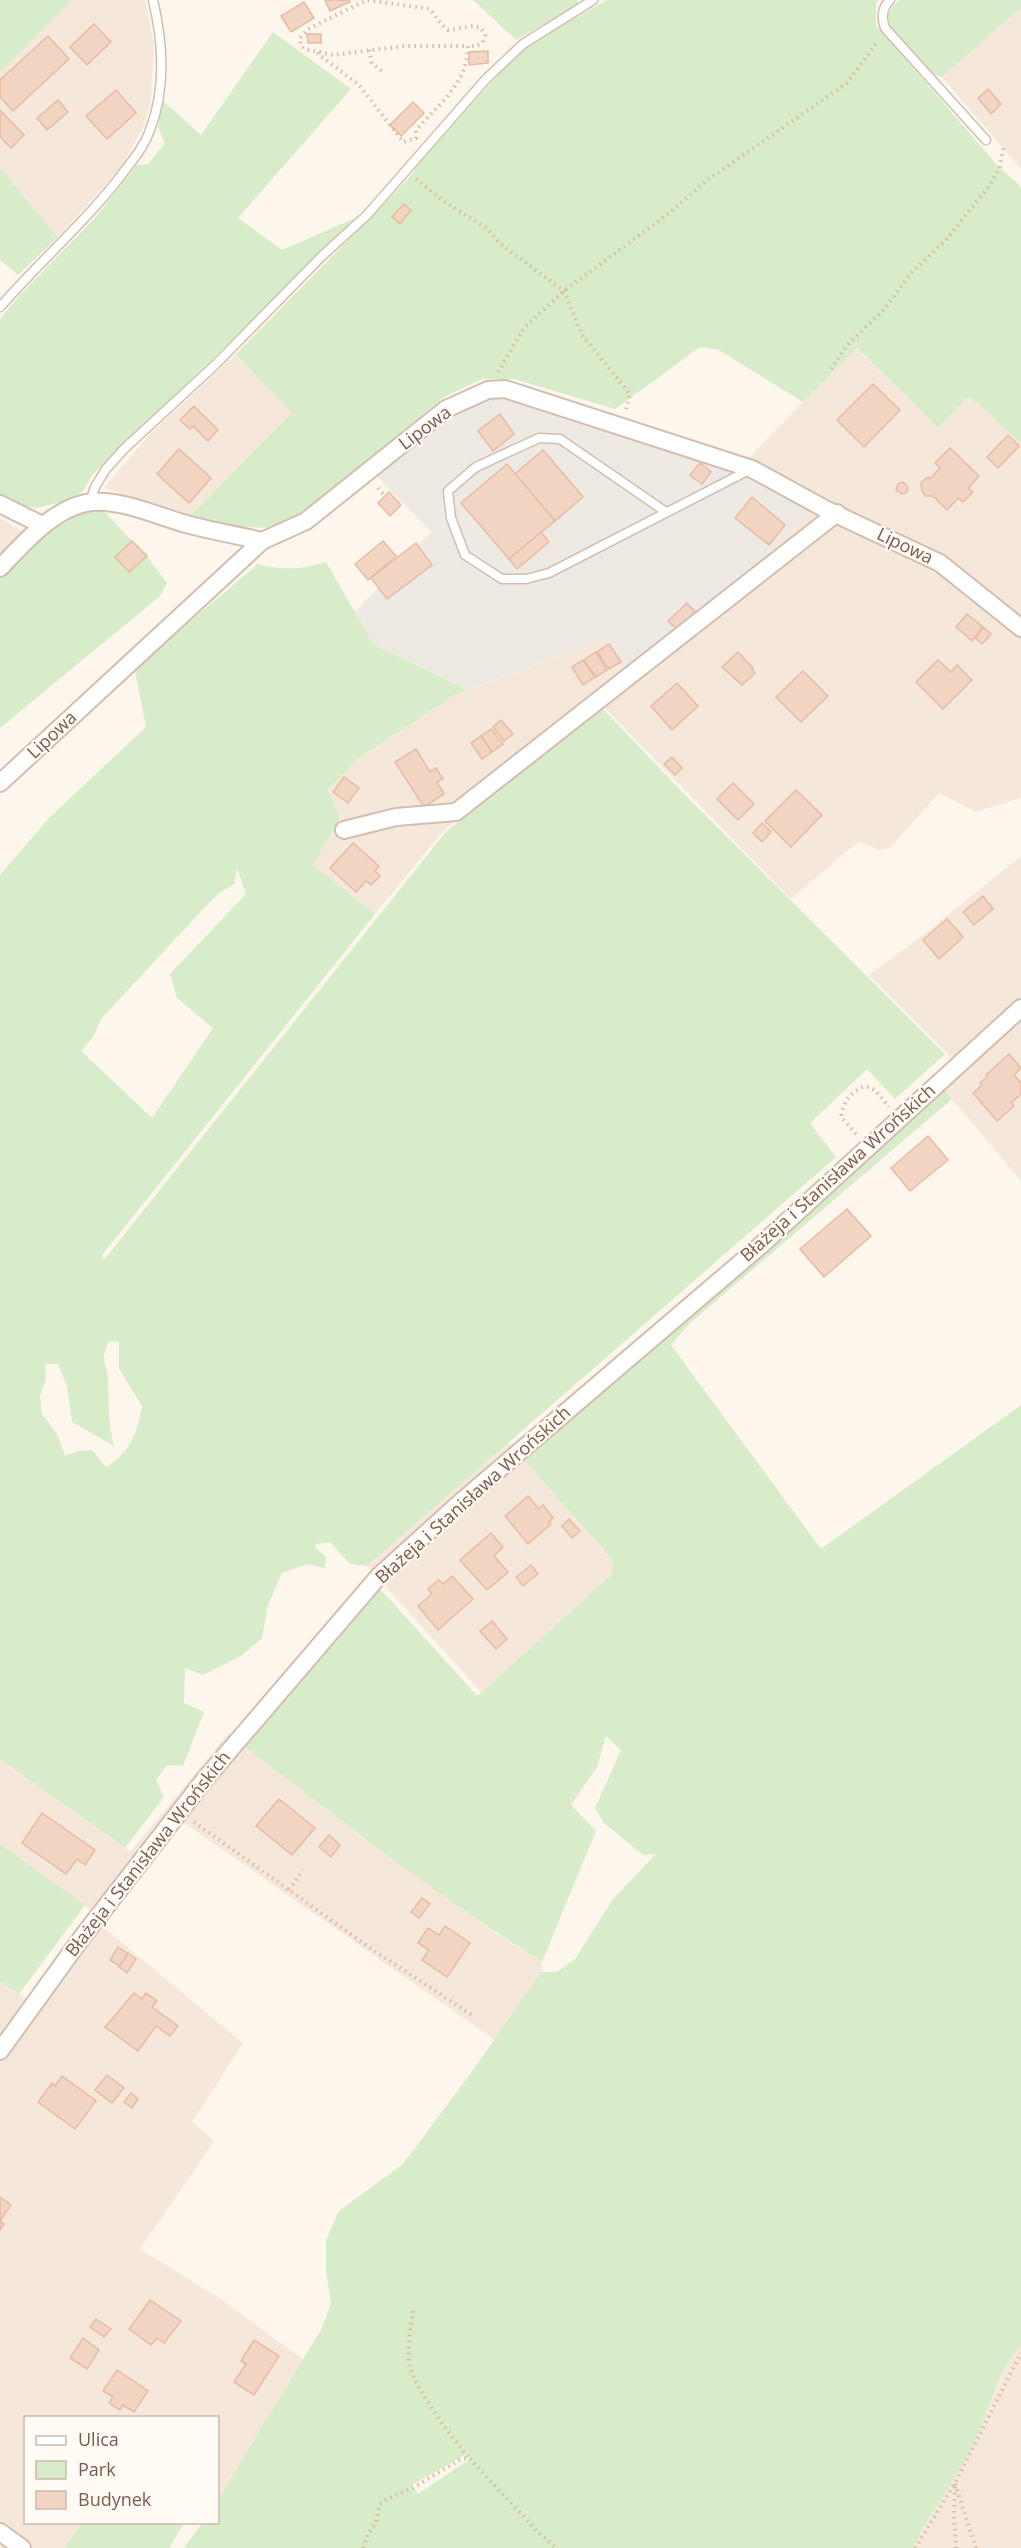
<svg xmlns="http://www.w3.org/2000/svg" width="1021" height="2548" font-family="'Open Sans',sans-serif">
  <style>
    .residential { fill: #f5e8da }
    .industrial { fill: #efe9e4 }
    .green { fill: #d8ecc9; fill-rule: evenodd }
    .building { fill: #f3d5c3; stroke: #e6bba3; stroke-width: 1.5 }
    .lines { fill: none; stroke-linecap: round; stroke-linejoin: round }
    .lane-casing { stroke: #d1beb0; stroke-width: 11 }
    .street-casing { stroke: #d1beb0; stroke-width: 20 }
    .path { stroke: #d9b8a5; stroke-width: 4; stroke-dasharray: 1.5 4.5; stroke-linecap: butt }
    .lane { stroke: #fff; stroke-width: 8 }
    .street { stroke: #fff; stroke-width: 16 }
    .labels { text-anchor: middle; stroke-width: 4.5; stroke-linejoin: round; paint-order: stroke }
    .street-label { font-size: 18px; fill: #7a5c4d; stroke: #fffaf3 }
  </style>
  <rect width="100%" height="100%" fill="#fdf6ec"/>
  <g class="residential">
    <path d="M72,0h73l9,45 -3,53 -6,26 -24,43 -63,70 -58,-69v-95z"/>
    <path d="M1021,8v161l-79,-92z"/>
    <path d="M856,348l82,80 31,-32 52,47v355l-45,14 -37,-19 -49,55 -11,2 -20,-9 -68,58 -192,-197 -156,129 -68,83 -63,-49 28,-47 -12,-28 29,-31 96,-63 153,-58 21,27 54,-31 56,-164z"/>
    <path d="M236,354l56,59 -102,103 -86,-28 45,-53z"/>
    <path d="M0,518l25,15 -25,24z"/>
    <path d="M1021,856v325l-80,-95 19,-20 -91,-91 49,-36z"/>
    <path d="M508,1442l105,120 -2,13 -130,117 -114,-126z"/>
    <path d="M228,1734l125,96 145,105 44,27 -1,10 -46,68 -315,-220 -78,106 141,117 -51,79 22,19 -74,108 79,49 84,61 -85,140v-81h-192v104l57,1 -18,25h-65v-566l26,17 64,-89 -90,-66v-85l130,93z"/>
    <path d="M1021,2346v202h-108l62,-107 26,-63 12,-24z"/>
  </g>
  <path class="industrial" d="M500,392l231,75 80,45 -92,89 -38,33 -47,27 -8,4 -20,-27 -138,52 -94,-45 -19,-33 76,-80 -57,-59 74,-62z"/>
  <g class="green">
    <path d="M0,0h72l-72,73z"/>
    <path d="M473,0h103l4,4 -64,36z"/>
    <path d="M607,0h272l-3,2v23l121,140 24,22v256l-52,-47 -31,32 -81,-80 -54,54 -86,-53 -17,-2 -85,62 -101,-30h-32l-38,18 -145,119 -31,12 -50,-3 -28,-9 102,-103 -56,-59 172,-175 21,-29 95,-103z"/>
    <path d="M900,0h121v8l-79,69 -9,-3 -44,-48c-2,-14 1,-18 11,-26z"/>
    <path d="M273,32l78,57 -113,129 44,32 73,-32 -123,122 -139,134 -10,17 -14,9 -32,8 -23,-4 -14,-10v-175l18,-22 75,-77 44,-55 11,-1 17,-21 -7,-16 5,-26 38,34z"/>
    <path d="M0,168l58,69 -40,38 -18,-15z"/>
    <path d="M102,509l30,32 -17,16 14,15 18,-16 20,27 -7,13 -160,132v-149c28,-31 59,-63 102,-70z"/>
    <path d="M326,562l48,83 94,45 -15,6 -96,63 -29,31 12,28 -27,47 62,49 -273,341 2,5 341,-427 154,-128 92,96 254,253 -50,45 -28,-30 -57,54 26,34 -469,409 -17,-2 -20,-22 -14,2 -1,3 11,10 -1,11 -18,-4 -25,9 -14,32 -6,33 -21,18 -38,19 -18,-7 -1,35 20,9 -21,54 -16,-1 -11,15 8,17 -39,51 -125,-89v-884l49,-57 97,-91 -11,-56h-4l127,-107c24,7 44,5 68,-2zM237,868l9,26 -76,80 7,24 36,30 -61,90 -71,-67 13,-15 7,-17 104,-112 13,-13 16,-10zM109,1341l10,1v27l23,37c-5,27 -12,47 -36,61l-14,-17 -15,1 -12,5 -8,-22 -15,-20 -2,-17 6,-19 -1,-14h13l9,22 5,36 42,24c-6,-26 -5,-39 -6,-65 0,-20 -10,-15 1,-40z"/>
    <path d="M941,1086l11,13 -263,225 -18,21 150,204 200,-144v941c-24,25 -31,64 -46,95 -18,38 -44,70 -62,107h-729l18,-25 16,-1v-23l104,-171 9,-25 -5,-32v-31l13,-29 64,-47 68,-91 70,-101h16l18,-13 38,-60 43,-45 -13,1 -39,-32 -9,-15 26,-58 -15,-14 -9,31 -26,38 25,26 -54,131c-105,-66 -203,-143 -301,-218l136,-155 6,3 94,104 134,-121 2,-14 -91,-103 121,-99 20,-25zM465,2455l5,4 -52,35 -6,-9z"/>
    <path d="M0,1844l85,61 -66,89 -19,-12z"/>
    <path d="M83,2522h101v1l-15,25h-104z"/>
  </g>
  <g class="building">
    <path d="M325,0h24l1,2 -20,9z"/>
    <path d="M304,2l10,16 -23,14 -10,-16z"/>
    <path d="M94,24l17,18 -24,23 -17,-18z"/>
    <path d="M307,34h14v9h-13z"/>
    <path d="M48,36l21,23 -56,52 -13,-14v-17z"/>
    <path d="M488,51v12l-19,2v-13z"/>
    <path d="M988,89l13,15 -10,10 -13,-16z"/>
    <path d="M116,90l20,23 -29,26 -21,-23z"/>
    <path d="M58,100l10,12 -21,18 -10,-12z"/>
    <path d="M413,102l11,11 -23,23 -11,-11z"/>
    <path d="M0,110l24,25 -13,13 -11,-11z"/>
    <path d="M404,204l7,6 -11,14 -8,-7z"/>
    <path d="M873,384l27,26 -36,37 -27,-27z"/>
    <path d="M194,406l24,24 -10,11 -15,-15 -3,3 -10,-9z"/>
    <path d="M500,414l14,20 -21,17 -15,-20z"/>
    <path d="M1008,435l11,11 -21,22 -11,-11z"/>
    <path d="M950,448l29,28 -11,12 5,4 -10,10 -5,-4 -11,12 -14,-14h-7l-4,-5 -1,-8 5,-5h5l9,-10 -5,-5z"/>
    <path d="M179,449l32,29 -22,25 -32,-29z"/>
    <path d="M543,450l40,47 -28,24 -40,-47z"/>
    <path d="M700,463l11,9 -9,12 -12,-9z"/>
    <path d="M507,464l48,57 -46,38 -48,-56z"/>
    <path d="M903,482l5,5 -1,5 -5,2 -6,-4 2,-6z"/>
    <path d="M389,492l12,13 -11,11 -12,-13z"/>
    <path d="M752,497l33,28 -16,20 -34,-27z"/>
    <path d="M541,532l8,10 -32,27 -8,-10z"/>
    <path d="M132,541l15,15 -18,16 -14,-15z"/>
    <path d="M383,541l13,15 -28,24 -13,-16z"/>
    <path d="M416,543l16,22 -45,34 -16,-21z"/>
    <path d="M687,603l11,12 -18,17 -12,-11z"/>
    <path d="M967,614l16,13 -11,14 -16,-14z"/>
    <path d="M983,627l8,7 -9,10 -7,-6z"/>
    <path d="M609,644l12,18 -12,7 -12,-17z"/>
    <path d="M596,652l11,18 -11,7 -12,-17z"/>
    <path d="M738,652l15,16 -1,1 3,4 -13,12 -20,-18z"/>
    <path d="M583,660l12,17 -12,8 -11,-18z"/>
    <path d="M938,660l13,12 6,-7 15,15 -29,29 -27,-27z"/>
    <path d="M803,671l25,25 -27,26 -25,-25z"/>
    <path d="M677,683l21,23 -26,24 -21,-24z"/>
    <path d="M501,720l12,14 -9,7 -11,-14z"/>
    <path d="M491,729l12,15 -11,8 -11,-16z"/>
    <path d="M481,736l11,16 -10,7 -11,-16z"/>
    <path d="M416,749l14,23 6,-4 7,11 -6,3 7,12 -20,13 -29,-45z"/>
    <path d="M672,757l10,11 -7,7 -11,-11z"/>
    <path d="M344,777l15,11 -11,15 -15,-11z"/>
    <path d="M733,783l21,21 -16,16 -21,-21z"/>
    <path d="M796,790l26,25 -31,32 -26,-26z"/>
    <path d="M762,823l9,9 -9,10 -9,-9z"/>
    <path d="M353,843l26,23 -4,5 5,5 -9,9 -5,-4 -10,11 -26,-24z"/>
    <path d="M983,896l10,13 -19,16 -11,-13z"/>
    <path d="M947,919l16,18 -24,22 -16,-19z"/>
    <path d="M1009,1054l12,14 -7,7 7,8v11l-10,9 3,3 -17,15 -24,-28 9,-8 -2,-2 7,-6 -1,-2z"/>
    <path d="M928,1136l20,24 -38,31 -19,-23z"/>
    <path d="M847,1209l24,27 -47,41 -24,-28z"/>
    <path d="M528,1496l11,13 4,-4 10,13 -4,4 2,2 -23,20 -23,-28z"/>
    <path d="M569,1519l11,12 -8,7 -10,-12z"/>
    <path d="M491,1533l12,14 -9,9 14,16 -21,18 -27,-30z"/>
    <path d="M531,1565l7,9 -15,12 -7,-9z"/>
    <path d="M452,1576l21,23 -35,31 -20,-24 14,-12 -4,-5 11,-9 4,4z"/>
    <path d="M492,1621l15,18 -11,10 -16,-18z"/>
    <path d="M279,1799l36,29 -23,27 -36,-29z"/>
    <path d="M42,1813l53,37 -10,15 -8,-6 -11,15 -44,-31z"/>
    <path d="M329,1835l11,10 -9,12 -12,-10z"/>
    <path d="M422,1898l8,6 -11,14 -8,-6z"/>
    <path d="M445,1926l25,17 -23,34 -25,-17 7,-10 -11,-7 10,-15 11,7z"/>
    <path d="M118,1947l10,7 -8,12 -10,-6z"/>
    <path d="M128,1953l8,6 -9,14 -8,-6z"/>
    <path d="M134,1993l8,6 4,-6 11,8 -5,6 26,19 -8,10 -14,-10 -18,25 -33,-24z"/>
    <path d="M107,2075l17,13 -12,15 -17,-13z"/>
    <path d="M62,2076l34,25 -21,28 -37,-27 14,-19 3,3z"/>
    <path d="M131,2093l7,6 -6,9 -8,-6z"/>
    <path d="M0,2197l11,8 -11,16 4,3 -4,6z"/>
    <path d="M150,2300l31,21 -17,22 -7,-5 -6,7 -22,-16z"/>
    <path d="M96,2319l15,10 -7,8 -14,-10z"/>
    <path d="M83,2338l16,12 -12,19 -17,-11z"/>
    <path d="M254,2340l25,16 -25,39 -20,-13 12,-18 -5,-3z"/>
    <path d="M117,2370l31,21 -14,21 -11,-7 -3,5 -11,-7 4,-6 -10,-6z"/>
  </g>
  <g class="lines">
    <g class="lane-casing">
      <g id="lane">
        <path d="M890,0c-8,8 -9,17 -5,28l101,112"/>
        <path d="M0,307c41,-47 89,-88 126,-138 9,-12 19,-24 24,-39 16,-41 13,-88 3,-130"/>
        <path d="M90,502l5,-15 11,-18 18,-20 92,-85 106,-108 45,-41 119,-136 37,-35 70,-44"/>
        <path d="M666,512l-106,-73 -21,-1 -63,29 -28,24 3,27 14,37 37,24h24l23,-6 202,-104"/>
      </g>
    </g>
    <g class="street-casing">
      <g id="street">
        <path d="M0,504l42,21"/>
        <path d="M0,568c24,-25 55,-62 92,-66 28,-3 66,14 94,22 25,7 51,11 76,17"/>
        <path d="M0,783l262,-242 44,-20 140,-112 42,-19 17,-1 247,80 75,41 113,53 81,65"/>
        <path d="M344,830l52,-13 60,-5 381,-299"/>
        <path d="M0,2051l83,-115 122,-157 174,-203 84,-76 297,-254 261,-238"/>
        <path d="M0,2532l22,16"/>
      </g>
    </g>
    <g class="path">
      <path d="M369,50l3,13 11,9"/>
      <path d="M317,53l42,32 44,57 13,-4v-8c24,-27 51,-46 52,-84h8l7,-4 2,-7 -4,-7 -8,-2 -25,4 -7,-6 -11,-15 -63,-9 -59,29 -8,9 1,8 3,3 30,6 70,-9h64"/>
      <path d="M416,179l30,24 39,24 18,19 61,45 18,44 48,59 -4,15"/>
      <path d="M831,369l16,-24 38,-36 25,-35 36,-34 44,-55 9,-16 5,-24"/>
      <path d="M498,372l26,-44 40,-37 104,-77 38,-33 141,-98 31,-42"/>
      <path d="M378,488l7,8"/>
      <path d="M856,1134l-15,-17c3,-16 8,-24 24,-31l10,4 14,17"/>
      <path d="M194,1822l179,128 99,65"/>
      <path d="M289,1890l14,-20"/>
      <path d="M413,2311c-2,17 -7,39 -3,56 4,20 45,75 59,91"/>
      <path d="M955,2484l21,64"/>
      <path d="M955,2487l-1,31 2,30"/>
      <path d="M363,2548l5,-14 8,-11 4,-19 7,-5 26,-11 48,-29 8,-1 68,73 19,17"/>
      <path d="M915,2548l40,-65 66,-130"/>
    </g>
    <use href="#lane" class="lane"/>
    <use href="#street" class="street"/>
  </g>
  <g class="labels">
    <g class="street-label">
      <text transform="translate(425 428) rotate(-37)" y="6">Lipowa</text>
      <text transform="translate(905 546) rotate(26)" y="6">Lipowa</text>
      <text transform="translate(52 735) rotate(-43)" y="6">Lipowa</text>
      <text transform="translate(838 1173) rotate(-42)" y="6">Błażeja i Stanisława Wrońskich</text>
      <text transform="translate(473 1495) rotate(-42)" y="6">Błażeja i Stanisława Wrońskich</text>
      <text transform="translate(148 1854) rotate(-52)" y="6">Błażeja i Stanisława Wrońskich</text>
    </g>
  </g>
  <rect x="24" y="2416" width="195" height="108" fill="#fffaf3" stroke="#cabbb1" stroke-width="1.5"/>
  <rect x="36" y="2436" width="30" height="9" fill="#ffffff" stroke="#cabbb1" stroke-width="1.5"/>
  <text x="78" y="2446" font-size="18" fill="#7a5c4d">Ulica</text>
  <rect x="36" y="2461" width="30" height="18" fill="#d8ecc9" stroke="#cabbb1" stroke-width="1.5"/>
  <text x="78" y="2476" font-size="18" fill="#7a5c4d">Park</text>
  <rect x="36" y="2491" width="30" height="18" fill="#f3d5c3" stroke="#cabbb1" stroke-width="1.5"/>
  <text x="78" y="2506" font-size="18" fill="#7a5c4d">Budynek</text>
</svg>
